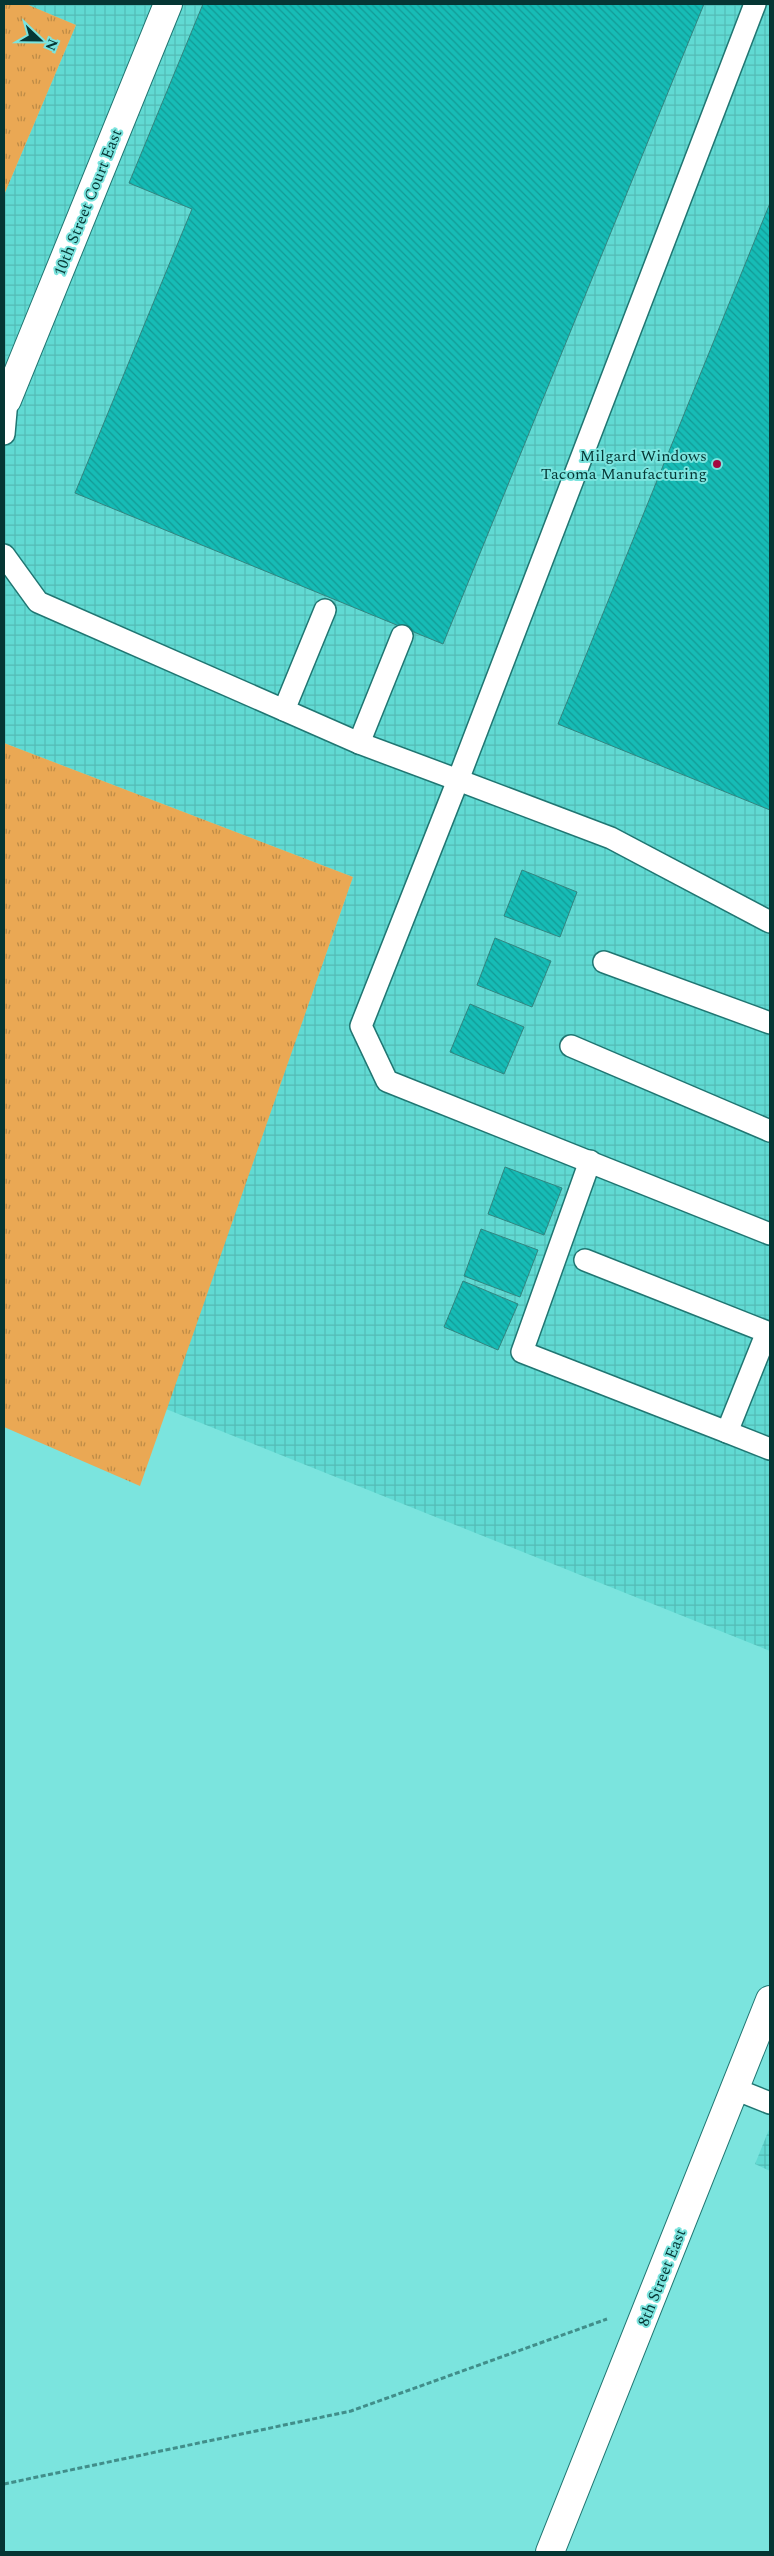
<svg xmlns="http://www.w3.org/2000/svg" width="774" height="2556" font-family="Spectral,serif">
  <style>
    .industrial { fill: url(#industrial-grid) }
    .grass { fill: url(#grass-tufts) }
    .building { fill: url(#building-back-hatch); stroke: #328580 }
    .lines { fill: none; stroke-linecap: round; stroke-linejoin: round }
    .service-casing { stroke: #207672; stroke-width: 24 }
    .minor-casing { stroke: #207672; stroke-width: 30 }
    .path { stroke: #418e8a; stroke-width: 3; stroke-dasharray: 5 2.5; stroke-linecap: butt }
    .service { stroke: #fff; stroke-width: 21 }
    .minor { stroke: #fff; stroke-width: 28 }
    .poi-dot { fill: #a40940; stroke: #7be4de; stroke-width: 2 }
    .labels { text-anchor: middle; stroke-width: 4; stroke-linejoin: round; paint-order: stroke }
    .street-label { font-size: 16px; fill: #053634; stroke: #7be4de }
    .poi-label { font-size: 16px; fill: #053634; stroke: #7be4de; text-anchor: end }
  </style>
  <defs>
    <pattern id="industrial-grid" width="8" height="8" patternUnits="userSpaceOnUse" patternTransform="scale(1.25)"><rect width="8" height="8" fill="#61dad3"/><path d="M0 4h8M4 0v8" fill="none" stroke="#53bcb6"/></pattern>
    <pattern id="grass-tufts" width="24" height="20" patternUnits="userSpaceOnUse" patternTransform="scale(1.25)"><rect width="24" height="20" fill="#eaa854"/><path d="M3 7l-1-3M5 7V3M7 7l1-3M15 17l-1-3M17 17v-4M19 17l1-3" fill="none" stroke="#bc8a46"/></pattern>
    <pattern id="building-back-hatch" width="6" height="6" patternUnits="userSpaceOnUse" patternTransform="scale(1.25)"><rect width="6" height="6" fill="#16bcb6"/><path d="M-1 5l2 2M0 0l6 6M5-1l2 2" fill="none" stroke="#129a95"/></pattern>
  </defs>
  <rect width="100%" height="100%" fill="#7be4de"/>
  <g class="industrial">
    <path d="M26,4h744v1647l-604,-242 187,-532 -349,-134v-548l72,-170z"/>
    <path d="M770,2127v44l-15,-7z"/>
  </g>
  <g class="grass">
    <path d="M4,4h22l50,21 -72,170z"/>
    <path d="M4,743l349,134 -213,609 -136,-59z"/>
  </g>
  <g class="building">
    <path d="M203,4h501l-261,640 -368,-151 117,-284 -63,-26z"/>
    <path d="M770,203v607l-212,-86z"/>
    <path d="M522,870l55,22 -17,45 -56,-21z"/>
    <path d="M495,938l56,23 -19,46 -55,-22z"/>
    <path d="M470,1004l54,23 -20,47 -54,-22z"/>
    <path d="M505,1167l57,21 -18,47 -56,-21z"/>
    <path d="M481,1229l57,21 -18,47 -56,-21z"/>
    <path d="M463,1281l55,23 -20,46 -54,-23z"/>
  </g>
  <g class="lines">
    <g class="service-casing">
      <g id="service">
        <path d="M4,434l3,-34"/>
        <path d="M4,555l34,47 321,141 99,37 297,-776"/>
        <path d="M284,710l41,-100"/>
        <path d="M359,743l43,-107"/>
        <path d="M770,922l-159,-84 -153,-58 -97,246 26,55 383,153"/>
        <path d="M604,962l166,61"/>
        <path d="M571,1046l199,85"/>
        <path d="M585,1260l182,72 -40,100 -205,-80 68,-191"/>
        <path d="M727,1432l43,17"/>
        <path d="M735,2089l35,14"/>
      </g>
    </g>
    <g class="minor-casing">
      <g id="minor">
        <path d="M7,400l161,-396"/>
        <path d="M550,2552l220,-552"/>
      </g>
    </g>
    <path class="path" d="M4,2484l347,-73 256,-92"/>
    <use href="#service" class="service"/>
    <use href="#minor" class="minor"/>
  </g>
  <circle class="poi-dot" cx="717" cy="464" r="5"/>
  <g class="labels">
    <g class="street-label">
      <text transform="translate(87 202) rotate(-68)" y="6">10th Street Court East</text>
      <text transform="translate(661 2277) rotate(-68)" y="6">8th Street East</text>
    </g>
    <g class="poi-label">
      <text x="707" y="461">Milgard Windows<tspan x="707" dy="18">Tacoma Manufacturing</tspan></text>
    </g>
  </g>
  <rect width="774" height="2556" fill="none" stroke="#053634" stroke-width="10"/>
  <g transform="translate(40 40) rotate(112)" stroke="#7be4de" stroke-width="4" paint-order="stroke">
  <path d="M0-4L9 19L0 12L-9 19Z" fill="#053634"/>
  <text y="-8" font-size="14" font-weight="bold" text-anchor="middle" fill="#053634">N</text>
  </g>
</svg>
